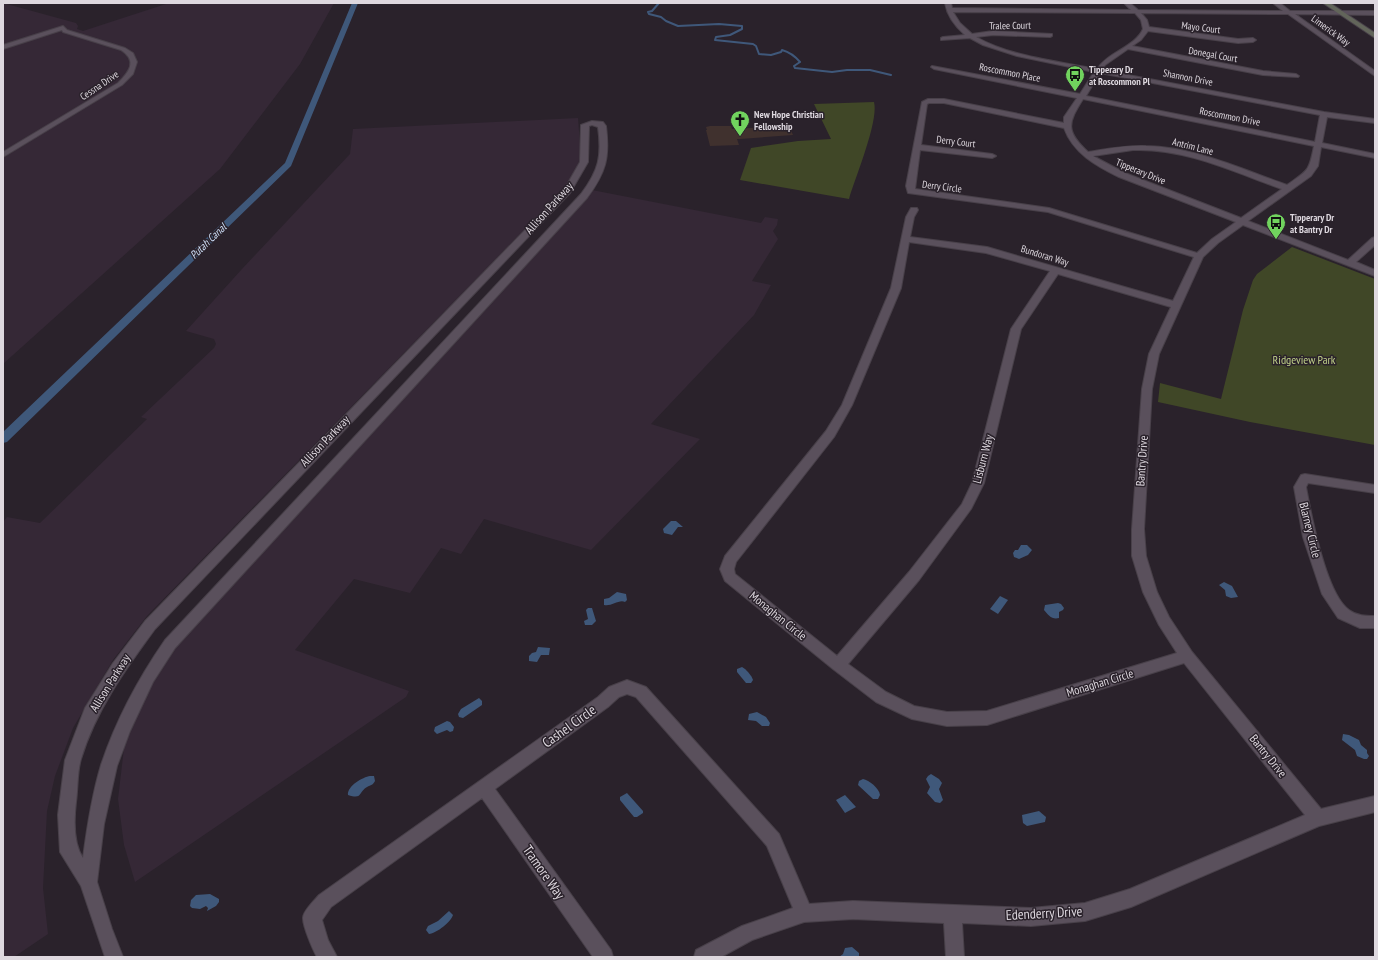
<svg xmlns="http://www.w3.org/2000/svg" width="1378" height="960" font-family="'PT Sans Narrow',sans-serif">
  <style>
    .built { fill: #352836 }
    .green { fill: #404727 }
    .water { fill: #3f587a }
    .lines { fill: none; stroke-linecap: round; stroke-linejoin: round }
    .stream { stroke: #3f587a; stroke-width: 2 }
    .canal { fill: #3f587a; fill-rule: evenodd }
    .building { fill: #40312e }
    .minor-casing { stroke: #484049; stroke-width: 2 }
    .tertiary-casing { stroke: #484049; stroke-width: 2 }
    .secondary-casing { stroke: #484049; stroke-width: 2 }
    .minor { fill: #5a505c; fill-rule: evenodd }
    .tertiary { fill: #5a505c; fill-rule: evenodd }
    .secondary { fill: #62655a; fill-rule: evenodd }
    .labels { text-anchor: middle; stroke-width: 3; stroke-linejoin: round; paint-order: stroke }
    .far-street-label { font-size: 10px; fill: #ded8df; stroke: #2a222b }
    .far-poi-label { font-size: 10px; font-weight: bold; fill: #ded8df; stroke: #2a222b; text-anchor: start }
    .far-water-label { font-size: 11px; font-style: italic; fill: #cedef7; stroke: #2a222b }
    .street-label { font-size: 12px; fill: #ded8df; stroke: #2a222b }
    .park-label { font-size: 12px; fill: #bece87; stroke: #2a222b }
    .near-street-label { font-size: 14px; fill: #ded8df; stroke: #2a222b }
  </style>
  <rect width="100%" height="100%" fill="#2a222b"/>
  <g class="built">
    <path d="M3,3l73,20 2,3 -1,3 6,2 86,-28h165l-34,61 -80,105 -217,195z"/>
    <path d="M578,118l3,39 -5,13 -14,21 -415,425 -34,44 -40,68 -18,48 -8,35 -4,77 5,46 -34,23h-11v-435l4,-5 33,6 107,-104 -6,-2 73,-69 2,-4 -2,-5 -28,-8 56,-62 108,-115 3,-25z"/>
    <path d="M592,190l169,33 4,-6 13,2 -1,6 -4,6 5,8 -26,42 19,4 -17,30 -103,109 49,15 -109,111 -107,-31 -23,35 -20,-6 -31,45 -56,-14 -59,71 114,41 -3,6 -271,185 -11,-37 -6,-46 6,-51 8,-26 15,-33 18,-30 62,-71 90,-94z"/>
  </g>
  <g class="green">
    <path d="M874,102c5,19 -19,76 -25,97l-109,-19 11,-32 47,-7 33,-2 -17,-35z"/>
    <path d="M1292,247l83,32v166l-125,-23 -92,-20 2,-19 61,16 22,-89 10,-30 4,-6z"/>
  </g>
  <g class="water">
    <path d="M671,521h5l7,6h-5l-6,8 -8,-2 -1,-4z"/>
    <path d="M1021,545h6l5,5 -4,5 -9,4 -5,-2 -1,-4 2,-3h3z"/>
    <path d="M1224,582l8,4 6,11 -7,1 -5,-2 -1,-6 -6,-5z"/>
    <path d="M617,592l9,2 1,6 -2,2c-6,-3 -14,5 -21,3v-6l5,-1z"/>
    <path d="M1000,596l8,4 -10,14 -8,-5z"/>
    <path d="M1058,603l3,1 3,4 -1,2 -4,2v6c-7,2 -11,-3 -15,-8l1,-5z"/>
    <path d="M588,608h4l4,13 -4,4h-7l-1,-4 4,-2 -2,-9z"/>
    <path d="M538,647l12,1 -1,7h-8l-4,7 -8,-1v-5l3,-3 4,-1z"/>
    <path d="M742,667c4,2 10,9 11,13l-2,3h-5l-9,-11v-3z"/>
    <path d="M479,698l3,3v4l-19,13 -4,-1 -1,-3 3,-5z"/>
    <path d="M757,712l9,5 4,6 -1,3h-7l-6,-5 -8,-1 1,-6z"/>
    <path d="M447,721l3,1 4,5 -1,4 -3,1 -3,-2 -10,4 -3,-3 1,-4z"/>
    <path d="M1343,734l6,1 10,5 2,5 6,5v3l2,3 -2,3h-3l-7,-3 -2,-6 -13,-10z"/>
    <path d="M931,774l8,5 3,4 -3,6 4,11 -3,3 -5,-1 -8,-9 3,-6 -4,-8 2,-3z"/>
    <path d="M370,776h4l1,5c-2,4 -4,4 -8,6 -9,5 -4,13 -19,8 -1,-9 15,-18 22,-19z"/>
    <path d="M863,779c6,1 16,9 17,16l-2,4h-5l-15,-14 1,-4z"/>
    <path d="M627,793l16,18v2l-6,4h-3l-14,-17v-3z"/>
    <path d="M845,795l11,12 -11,6 -9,-13z"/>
    <path d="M1039,811l7,6 -1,5 -18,4 -4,-3 -1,-8z"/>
    <path d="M210,894l9,5v3l-3,4 -9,5 1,-3 -2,-2 -6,3 -8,-1 -2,-2 1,-6 5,-5z"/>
    <path d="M449,911l4,4c-2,7 -16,18 -24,19l-3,-4 2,-4 10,-5z"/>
    <path d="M852,947l7,6v4h-20l4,-3 2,-6z"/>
  </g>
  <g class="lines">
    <path class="stream" d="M659,3l-7,8 -4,1 1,2 12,3 5,4 12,5 41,-2 23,2v3l-12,6 -14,2 -1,3 38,4 3,2 3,8 12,1 10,-3 1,-2c7,2 13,6 18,12l-6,4 1,2 37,4 15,-2h23l21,5"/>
    <path class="canal" d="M352,3h6l-67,163 -284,276 -4,1v-11l282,-269z"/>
  </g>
  <path class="building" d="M710,126h21l1,3 57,-3 4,9 -53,4h-3l2,6 -29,1 -4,-16h1l-1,-3z"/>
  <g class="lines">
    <g class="minor-casing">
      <g id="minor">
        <path d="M945,3h6l1,5 179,2 -7,-7h6l8,7 145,1 -10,-8h7l10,8h85v4l-80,-1 80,57v5l-87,-62 -147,-1 6,7 2,7 89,12 15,-1 3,2 -3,2 -15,1 -90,-12 -7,9 -9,6 131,25 33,3 3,2 -1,1 -35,-2 -135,-26 -23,16 -3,5 222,42 51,7v4l-48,-6 -5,26 53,11v4l-54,-11 -3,19 -7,10 -63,45 100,39 24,-22 3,-1v8l-19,17 19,8v6l-132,-51 -25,18 -15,14 -44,97 -7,35 -8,140 2,27 11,36 12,25 23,35 129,157 54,-13v16l-56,14 -188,81 -46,14 -54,5 -69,-3 2,34h-18l-2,-34 -91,-4 -49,3 -52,18 -31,17h-27l2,-7 46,-24 51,-18 -26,-62 -131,-149 -9,-3 -8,3 -11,10 -113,82 116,161 2,7h-20l-111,-159 -151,109 -9,13 6,20 9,17h-20c-4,-7 -14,-30 -14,-39 0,-7 11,-17 16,-23l279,-198 11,-10 18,-7 19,7 133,147 30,70 44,-3 178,7 54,-5 45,-14 175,-74 -121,-152 -197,62 -40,1 -35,-7 -36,-17 -43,-33 -108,-88 -5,-12 5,-13 101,-125 16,-26 49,-117 15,-71 5,-9h6l1,2 -4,7 -4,20 77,10 186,54 21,-44 -146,-45 -140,-19 -2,-7 16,-84 6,-3h16l120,24v-6l13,-19 -143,-29 -3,-2 1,-1 148,28 14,-22 -77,-16 -34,-11 -13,-7 -29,2v-2l2,-1 22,-2c-9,-8 -18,-19 -20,-32zM953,12l182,1 6,7 2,9c-8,18 -35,23 -46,40 -40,-8 -85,-12 -121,-32l17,-2 57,2 2,-1v-2l-59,-3 -21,3 -12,-11zM1100,73l220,42 -5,27 -229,-46zM1083,99l231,47c-5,26 -6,24 -27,39 -46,-16 -92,-38 -141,-39 -20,-1 -39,3 -58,6 -23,-21 -20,-29 -5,-53zM929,103h15l120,25c9,25 32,38 55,49l117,45 -24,17 -15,14 -148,-45 -134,-19 5,-39 72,8 4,-2 -4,-2 -71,-9 6,-41zM1133,150c52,-2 101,22 149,39l-41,29 -116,-45 -32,-17zM909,242l77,11 64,18 -39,58 -39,154 -10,21 -53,68 -72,84 -102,-82 -1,-5 2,-7 98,-125 18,-32 49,-117zM1058,274l113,33 -22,47 -7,35 -10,140v27l11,36 16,33 18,28 -190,58 -40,1 -33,-6 -28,-14 -38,-28 71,-84 52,-71 13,-26 37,-154z"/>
        <path d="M63,26l4,4 58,18 8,5 4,9 -4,12 -11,11 -119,72v-5l115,-69c11,-11 20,-22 3,-33l-58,-18 -1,-2 -59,19v-4z"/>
        <path d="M1305,474l70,11v8l-67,-10 -2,4c5,27 20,107 43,123 8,6 17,6 26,6v12h-15l-22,-10 -16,-24 -19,-57 -9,-50 7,-12z"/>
      </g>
    </g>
    <g class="tertiary-casing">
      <path id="tertiary" d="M592,121l11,1 3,4c4,32 0,46 -19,72l-412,450 -22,34 -23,49 -13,35 -13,58 -7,58 15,47 11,28h-18l-24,-71 -21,-34 -2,-37 7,-55 20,-52 28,-45 32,-42 419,-431 16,-28 1,-37zM592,125l6,2c4,29 1,43 -17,67l-416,446c-27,39 -49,80 -64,125 -9,30 -14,62 -18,93 -10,-15 -9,-39 -7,-56 2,-14 1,-30 5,-43 15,-49 44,-89 74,-130l415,-436 18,-31 1,-36z"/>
    </g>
    <g class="secondary-casing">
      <path id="secondary" d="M1323,3h7l45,30v5z"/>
    </g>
    <use href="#minor" class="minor"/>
    <use href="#tertiary" class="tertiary"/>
    <use href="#secondary" class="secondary"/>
  </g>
  <defs>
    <g id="bus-pin" transform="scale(1)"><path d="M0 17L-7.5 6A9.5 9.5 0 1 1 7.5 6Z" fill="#71d35e" stroke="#2a222b"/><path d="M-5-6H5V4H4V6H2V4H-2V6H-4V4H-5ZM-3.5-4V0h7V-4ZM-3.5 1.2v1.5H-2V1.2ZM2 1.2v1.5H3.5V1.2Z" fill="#111"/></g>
    <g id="church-pin" transform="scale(1)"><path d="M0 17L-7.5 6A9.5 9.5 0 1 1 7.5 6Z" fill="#71d35e" stroke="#2a222b"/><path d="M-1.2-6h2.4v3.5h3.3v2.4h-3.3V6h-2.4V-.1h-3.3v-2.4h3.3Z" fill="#111"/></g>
  </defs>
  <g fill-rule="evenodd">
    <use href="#bus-pin" x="1075" y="75"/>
    <use href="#church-pin" x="740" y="120"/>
    <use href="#bus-pin" x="1276" y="223"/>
  </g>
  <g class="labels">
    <g class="far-street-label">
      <text transform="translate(1010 25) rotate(-1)" y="4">Tralee Court</text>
      <text transform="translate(1201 27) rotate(7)" y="4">Mayo Court</text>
      <text transform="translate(1331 30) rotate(36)" y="4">Limerick Way</text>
      <text transform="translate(1213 54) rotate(10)" y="4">Donegal Court</text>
      <text transform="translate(1010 72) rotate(11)" y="4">Roscommon Place</text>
      <text transform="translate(1188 77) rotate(11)" y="4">Shannon Drive</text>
      <text transform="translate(99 85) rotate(-34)" y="4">Cessna Drive</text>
      <text transform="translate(1230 116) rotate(11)" y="4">Roscommon Drive</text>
      <text transform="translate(956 141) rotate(7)" y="4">Derry Court</text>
      <text transform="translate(1193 146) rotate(14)" y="4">Antrim Lane</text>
      <text transform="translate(1141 171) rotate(22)" y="4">Tipperary Drive</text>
      <text transform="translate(942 186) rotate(7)" y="4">Derry Circle</text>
      <text transform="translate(1045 255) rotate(17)" y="4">Bundoran Way</text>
    </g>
    <g class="far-poi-label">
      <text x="1089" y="73">Tipperary Dr<tspan x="1089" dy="12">at Roscommon Pl</tspan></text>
      <text x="754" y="118">New Hope Christian<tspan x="754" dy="12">Fellowship</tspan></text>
      <text x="1290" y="221">Tipperary Dr<tspan x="1290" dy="12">at Bantry Dr</tspan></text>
    </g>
    <g class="far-water-label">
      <text transform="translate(208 241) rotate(-44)" y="4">Putah Canal</text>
    </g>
    <g class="street-label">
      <text transform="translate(549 208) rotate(-48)" y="4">Allison Parkway</text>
      <text transform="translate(325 441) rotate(-46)" y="4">Allison Parkway</text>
      <text transform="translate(983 459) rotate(-75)" y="4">Lisburn Way</text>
      <text transform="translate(1142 461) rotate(-86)" y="4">Bantry Drive</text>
      <text transform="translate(1310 530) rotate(76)" y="4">Blarney Circle</text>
      <text transform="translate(778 616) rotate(39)" y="4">Monaghan Circle</text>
      <text transform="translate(110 683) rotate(-58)" y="4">Allison Parkway</text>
      <text transform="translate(1100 683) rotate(-17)" y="4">Monaghan Circle</text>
      <text transform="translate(1268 756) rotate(51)" y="4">Bantry Drive</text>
    </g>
    <g class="park-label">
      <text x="1304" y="364">Ridgeview Park</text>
    </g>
    <g class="near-street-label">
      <text transform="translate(569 726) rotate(-36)" y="5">Cashel Circle</text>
      <text transform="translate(544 872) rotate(55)" y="5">Tramore Way</text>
      <text transform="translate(1044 913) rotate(-3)" y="5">Edenderry Drive</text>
    </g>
  </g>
  <rect width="1378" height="960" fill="none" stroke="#ded8df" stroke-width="8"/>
</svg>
